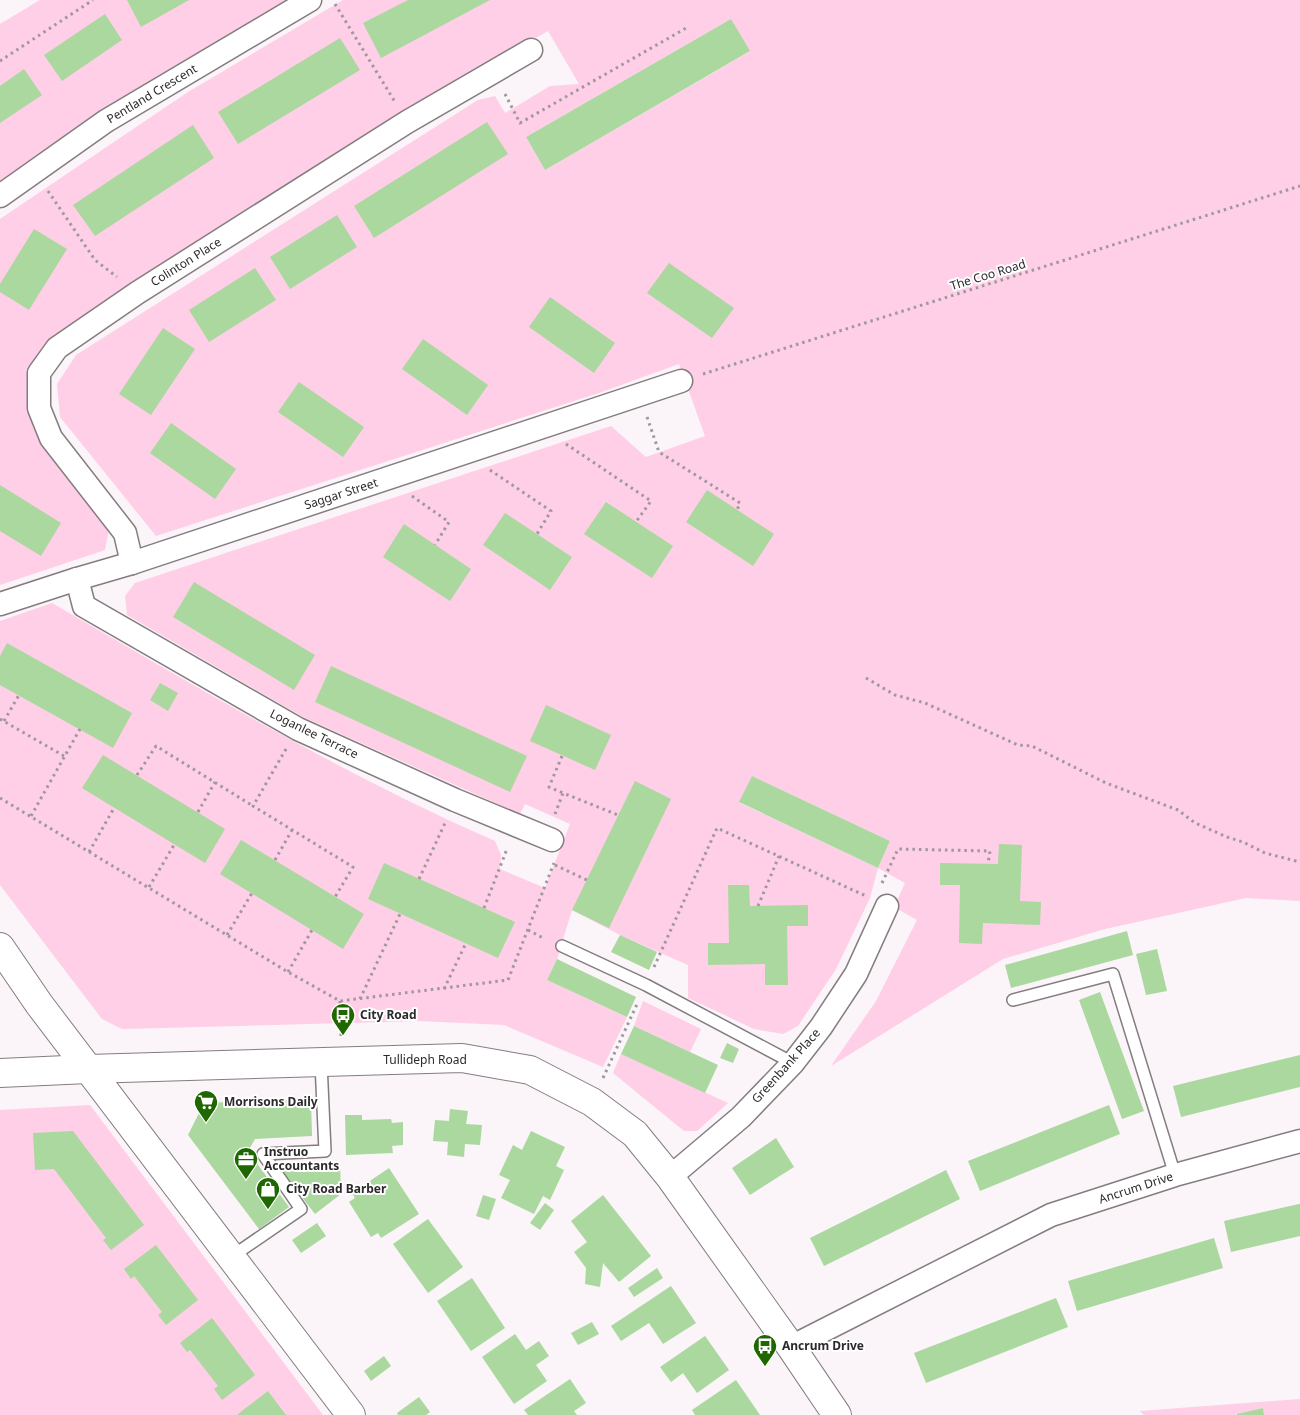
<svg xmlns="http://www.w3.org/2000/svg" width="1300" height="1415" font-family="'Noto Sans',sans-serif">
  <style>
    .green { fill: #ffcee7; fill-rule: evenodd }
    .building { fill: #abd89f }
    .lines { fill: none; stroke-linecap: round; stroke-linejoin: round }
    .lane-casing { stroke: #847d80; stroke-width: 14 }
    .street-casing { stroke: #847d80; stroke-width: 25 }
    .secondary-casing { stroke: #847d80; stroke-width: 30 }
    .path { stroke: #9e999c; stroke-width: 3; stroke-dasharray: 2.5 4; stroke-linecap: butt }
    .lane { stroke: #fff; stroke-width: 11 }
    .street { stroke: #fff; stroke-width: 22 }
    .secondary { stroke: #fff; stroke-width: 28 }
    .labels { text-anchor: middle; stroke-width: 4; stroke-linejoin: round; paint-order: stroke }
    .street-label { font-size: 12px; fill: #2c292b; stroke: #fff }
    .poi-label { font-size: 12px; font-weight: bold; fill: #2c292b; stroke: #fff; text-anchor: start }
  </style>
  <rect width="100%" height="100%" fill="#fbf4f8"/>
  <g class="green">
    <path d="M40,0h247l-168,101 -119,84v-161z"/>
    <path d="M343,0h957v901l-54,-3 -141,31 -102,30 -172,107 45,-65 41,-81 -23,-13 11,-24 -27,-15 -8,30 -34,71 -38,57 -15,8 -29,-5 -66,-31v-33l-68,-30 -48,-25 -15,49 -10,21 80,37 -24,50 -99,-42 -85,-4 -297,8 -20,-10 -102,-134v-264l52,-18c145,84 289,171 443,238l6,14 -1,14 45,19 25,-64 -45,-20 -5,10 -217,-97 -176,-102 -2,-19 10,-13 476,-157 35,31 59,-21 -26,-72 -80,29 -443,143 -96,-119 -3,-33 19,-29 402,-255 17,-4 10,17 45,-27 29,-2 -31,-53 -145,83 -349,223 -15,15 -8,22 78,155 -4,21 -105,35v-366l188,-127zM731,19l18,33 -204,118 -19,-33zM752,776l138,65 -12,27 -138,-65z"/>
    <path d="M643,1001l58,28 -11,23 -56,-26z"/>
    <path d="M621,1054l107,49 -31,28h-13l-71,-58z"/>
    <path d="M90,1105l233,310h-323v-305z"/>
    <path d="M1300,1399v16h-36l-1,-7 -29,7h-90l-4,-4z"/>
  </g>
  <g class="building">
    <path d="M127,0h62l-48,27z"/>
    <path d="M408,0h82l-109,58 -18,-35z"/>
    <path d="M105,14l17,26 -60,41 -18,-26z"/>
    <path d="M731,19l19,32 -205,119 -19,-33z"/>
    <path d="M340,38l20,32 -122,74 -20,-32z"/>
    <path d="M24,69l18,26 -42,28v-37z"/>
    <path d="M487,122l21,32 -134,84 -20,-32z"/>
    <path d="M193,125l21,33 -119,78 -22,-31z"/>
    <path d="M337,215l20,32 -67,42 -20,-32z"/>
    <path d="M34,229l33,20 -38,61 -29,-18v-8z"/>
    <path d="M669,263l65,45 -22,30 -65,-45z"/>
    <path d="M255,268l21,32 -67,42 -20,-32z"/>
    <path d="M550,297l65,46 -21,30 -65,-46z"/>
    <path d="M163,328l32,21 -44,66 -32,-21z"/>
    <path d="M423,339l65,46 -21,30 -65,-46z"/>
    <path d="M299,382l65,45 -21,30 -65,-45z"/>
    <path d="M171,423l65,46 -21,30 -65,-46z"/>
    <path d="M0,485l61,38 -20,33 -41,-25z"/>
    <path d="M707,490l67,44 -21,32 -67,-44z"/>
    <path d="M606,502l67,44 -21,32 -68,-44z"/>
    <path d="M505,513l67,44 -22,33 -67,-45z"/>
    <path d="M404,524l67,45 -21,32 -67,-44z"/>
    <path d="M194,582l121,73 -21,35 -121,-73z"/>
    <path d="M7,643l125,70 -19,35 -113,-63v-29z"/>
    <path d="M331,666l196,90 -17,36 -195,-90z"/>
    <path d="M160,683l18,10 -10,18 -18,-11z"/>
    <path d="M546,705l65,30 -16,35 -65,-29z"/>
    <path d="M103,755l122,74 -20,34 -123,-75z"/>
    <path d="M752,776l138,65 -12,27 -139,-66z"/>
    <path d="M635,781l36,18 -62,129 -37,-18z"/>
    <path d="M241,840l123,74 -21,35 -123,-75z"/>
    <path d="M999,844l23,1 -2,56 21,1 -1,23 -57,-2 -1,21 -23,-1 1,-58h-20v-22l58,1z"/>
    <path d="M384,863l131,59 -17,36 -130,-59z"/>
    <path d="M728,885h21l1,21 58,-1v21h-21l1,59h-23v-21l-57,1v-22h21z"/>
    <path d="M1127,931l6,24 -122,33 -6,-23z"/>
    <path d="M620,935l37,17 -8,18 -38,-18z"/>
    <path d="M1157,949l10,42 -21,4 -10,-41z"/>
    <path d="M557,959l79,38 -9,20 -80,-37z"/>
    <path d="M1100,992l44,119 -22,8 -43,-119z"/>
    <path d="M634,1026l84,39 -13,28 -84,-39z"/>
    <path d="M727,1043l12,6 -6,14 -13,-5z"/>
    <path d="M1300,1055v32l-119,30 -8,-31z"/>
    <path d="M311,1099l1,37 -57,3 -7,12 41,56 -30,22 -71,-94 16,-32z"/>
    <path d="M1109,1105l11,29 -140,57 -12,-30z"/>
    <path d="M450,1109l18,2 -2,13 16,1 -2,20 -15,-1 -1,13 -17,-2 1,-13 -15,-1 2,-21 14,1z"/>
    <path d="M345,1115h17v5l29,-1 1,4 11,-1v23l-11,1 1,7 -47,2z"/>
    <path d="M73,1131l71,94 -33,25 -8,-10 3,-2 -52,-69 -19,1 -2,-37z"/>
    <path d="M531,1131l34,16 -9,19 8,4 -14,30 -7,-4 -9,18 -33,-16 9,-18 -11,-5 14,-30 9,5z"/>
    <path d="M776,1138l18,29 -44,28 -18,-27z"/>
    <path d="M340,1163l1,31 -26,20 -31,-40v-9z"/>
    <path d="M389,1168l30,46 -38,24 -3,-5 -7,4 -22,-35 6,-4 -3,-5z"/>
    <path d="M946,1170l14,29 -136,67 -14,-28z"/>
    <path d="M483,1195l13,4 -7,21 -13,-4z"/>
    <path d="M603,1195l48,61 -32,26 -16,-19 -3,24 -15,-3 1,-16 -12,-16 13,-10 -16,-21z"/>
    <path d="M545,1203l9,7 -14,20 -10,-7z"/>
    <path d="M1299,1204h1v32l-69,16 -7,-31z"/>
    <path d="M428,1219l35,48 -35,26 -35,-49z"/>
    <path d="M317,1223l9,13 -25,17 -9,-13z"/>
    <path d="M1214,1238l9,30 -146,43 -9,-30z"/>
    <path d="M156,1245l42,55 -32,25 -8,-10 4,-3 -28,-36 -3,3 -7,-10z"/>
    <path d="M657,1268l6,10 -29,19 -6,-9z"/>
    <path d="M472,1278l33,50 -34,23 -34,-50z"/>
    <path d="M671,1286l25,37 -33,21 -14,-21 -28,18 -10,-15z"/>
    <path d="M1056,1298l12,29 -142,56 -12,-30z"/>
    <path d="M212,1318l43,57 -33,25 -8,-11 4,-3 -28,-36 -3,2 -7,-9z"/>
    <path d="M592,1322l7,12 -21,11 -7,-12z"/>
    <path d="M515,1334l11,16 13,-9 10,15 -13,9 11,16 -33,23 -32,-47z"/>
    <path d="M705,1336l24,34 -32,23 -14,-20 -12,9 -11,-15z"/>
    <path d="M384,1356l7,10 -20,15 -7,-10z"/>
    <path d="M570,1379l16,24 -12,8 3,4h-49l-4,-5z"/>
    <path d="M736,1380l24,35h-65l-3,-5z"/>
    <path d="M268,1391l18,24h-49l10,-8z"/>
    <path d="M419,1397l11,15 -4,3h-28l-1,-2z"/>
    <path d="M1263,1408l1,7h-27v-1z"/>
  </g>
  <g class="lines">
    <g class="lane-casing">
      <g id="lane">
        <path d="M562,946l84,39 147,78"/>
        <path d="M1013,1000l100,-26 62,201"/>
        <path d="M231,1257l70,-48 -38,-55 62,-3 -4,-88"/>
      </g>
    </g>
    <g class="street-casing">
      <g id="street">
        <path d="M0,196l106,-75 204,-121"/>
        <path d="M132,563l-7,-30 -74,-95 -12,-30v-35l18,-25 80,-55 270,-171 124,-72"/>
        <path d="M77,579l7,27 214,123 157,71 97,40"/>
        <path d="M0,604l77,-25 55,-16 549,-182"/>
        <path d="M670,1177l71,-60 52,-54 28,-36 35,-53 31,-68"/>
        <path d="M791,1347l260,-132 124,-40 125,-34"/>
      </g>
    </g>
    <g class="secondary-casing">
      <g id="secondary">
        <path d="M0,947l39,57 312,411"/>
        <path d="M0,1073l88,-4 374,-11 68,12 62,32 43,32 35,43 121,170 46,68"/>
      </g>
    </g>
    <g class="path">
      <path d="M335,4l60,98"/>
      <path d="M0,61l93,-61"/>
      <path d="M505,94l15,29 168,-96"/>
      <path d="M48,191l47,69 22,17"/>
      <path d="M703,374l597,-188"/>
      <path d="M647,417l12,35 81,51 -3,7"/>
      <path d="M566,444l85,57 -15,21"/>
      <path d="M490,470l61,41 -14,23"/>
      <path d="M412,496l37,26 -14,23"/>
      <path d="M866,678l29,17 30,8 93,42 14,1 74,37 72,27 17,13 32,14 16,5 22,11 35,9"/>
      <path d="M0,719l64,37"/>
      <path d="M4,721l15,-26"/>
      <path d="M286,749l-33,57 100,61 -18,30"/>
      <path d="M562,756l-13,31 14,6"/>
      <path d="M137,775l19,-29 97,60"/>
      <path d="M0,798l288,174 52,29 168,-21 46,-117"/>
      <path d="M198,812l17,-30"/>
      <path d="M555,814l8,-21 55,22"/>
      <path d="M31,816l49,-87"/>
      <path d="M89,852l25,-44"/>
      <path d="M275,860l17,-30"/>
      <path d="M555,865l32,15"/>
      <path d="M419,879l27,-58"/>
      <path d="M882,883l16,-34 92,2 -2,13"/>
      <path d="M149,887l25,-42"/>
      <path d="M758,906l21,-50"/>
      <path d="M484,908l23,-59"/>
      <path d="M528,930l17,9"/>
      <path d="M227,935l25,-42"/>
      <path d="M654,967l63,-139 149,68"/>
      <path d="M288,972l24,-42"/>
      <path d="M444,989l22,-46"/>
      <path d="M360,999l40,-85"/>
      <path d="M340,1001l1,35"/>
      <path d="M603,1078l35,-76"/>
    </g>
    <use href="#lane" class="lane"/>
    <use href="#street" class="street"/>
    <use href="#secondary" class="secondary"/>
  </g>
  <defs>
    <g id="bus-pin" transform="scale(1.25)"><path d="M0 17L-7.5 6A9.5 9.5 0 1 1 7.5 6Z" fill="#1f6700" stroke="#fff"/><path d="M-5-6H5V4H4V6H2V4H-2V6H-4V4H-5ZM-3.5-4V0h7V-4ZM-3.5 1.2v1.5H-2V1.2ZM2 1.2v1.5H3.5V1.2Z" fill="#fff"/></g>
    <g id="supermarket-pin" transform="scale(1.25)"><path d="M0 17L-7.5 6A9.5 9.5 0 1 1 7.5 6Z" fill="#1f6700" stroke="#fff"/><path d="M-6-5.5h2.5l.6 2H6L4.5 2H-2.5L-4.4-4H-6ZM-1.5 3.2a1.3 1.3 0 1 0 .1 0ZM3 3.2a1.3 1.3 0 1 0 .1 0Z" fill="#fff"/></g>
    <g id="office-pin" transform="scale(1.25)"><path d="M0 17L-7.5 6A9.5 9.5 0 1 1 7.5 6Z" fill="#1f6700" stroke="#fff"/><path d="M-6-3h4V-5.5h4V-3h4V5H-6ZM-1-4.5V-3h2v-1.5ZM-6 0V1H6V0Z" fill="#fff"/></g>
    <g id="shop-pin" transform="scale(1.25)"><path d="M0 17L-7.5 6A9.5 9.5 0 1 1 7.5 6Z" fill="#1f6700" stroke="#fff"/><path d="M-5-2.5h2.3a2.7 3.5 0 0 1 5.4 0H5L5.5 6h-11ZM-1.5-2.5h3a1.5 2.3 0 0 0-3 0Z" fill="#fff"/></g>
  </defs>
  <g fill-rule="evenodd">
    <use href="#bus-pin" x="343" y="1015"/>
    <use href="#supermarket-pin" x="206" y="1102"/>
    <use href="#office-pin" x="246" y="1159"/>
    <use href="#shop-pin" x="268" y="1189"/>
    <use href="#bus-pin" x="765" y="1346"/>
  </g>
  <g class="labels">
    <g class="street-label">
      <text transform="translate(152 94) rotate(-31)" y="4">Pentland Crescent</text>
      <text transform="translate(186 262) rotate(-32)" y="4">Colinton Place</text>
      <text transform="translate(988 275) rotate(-17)" y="4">The Coo Road</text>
      <text transform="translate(341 494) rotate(-18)" y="4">Saggar Street</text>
      <text transform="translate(314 734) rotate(26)" y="4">Loganlee Terrace</text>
      <text x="425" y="1064">Tullideph Road</text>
      <text transform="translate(786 1066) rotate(-48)" y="4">Greenbank Place</text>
      <text transform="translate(1136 1188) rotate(-18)" y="4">Ancrum Drive</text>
    </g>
    <g class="poi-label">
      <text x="360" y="1019">City Road</text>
      <text x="224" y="1106">Morrisons Daily</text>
      <text x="264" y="1156">Instruo<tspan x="264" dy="14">Accountants</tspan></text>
      <text x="286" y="1193">City Road Barber</text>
      <text x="782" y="1350">Ancrum Drive</text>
    </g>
  </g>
</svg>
